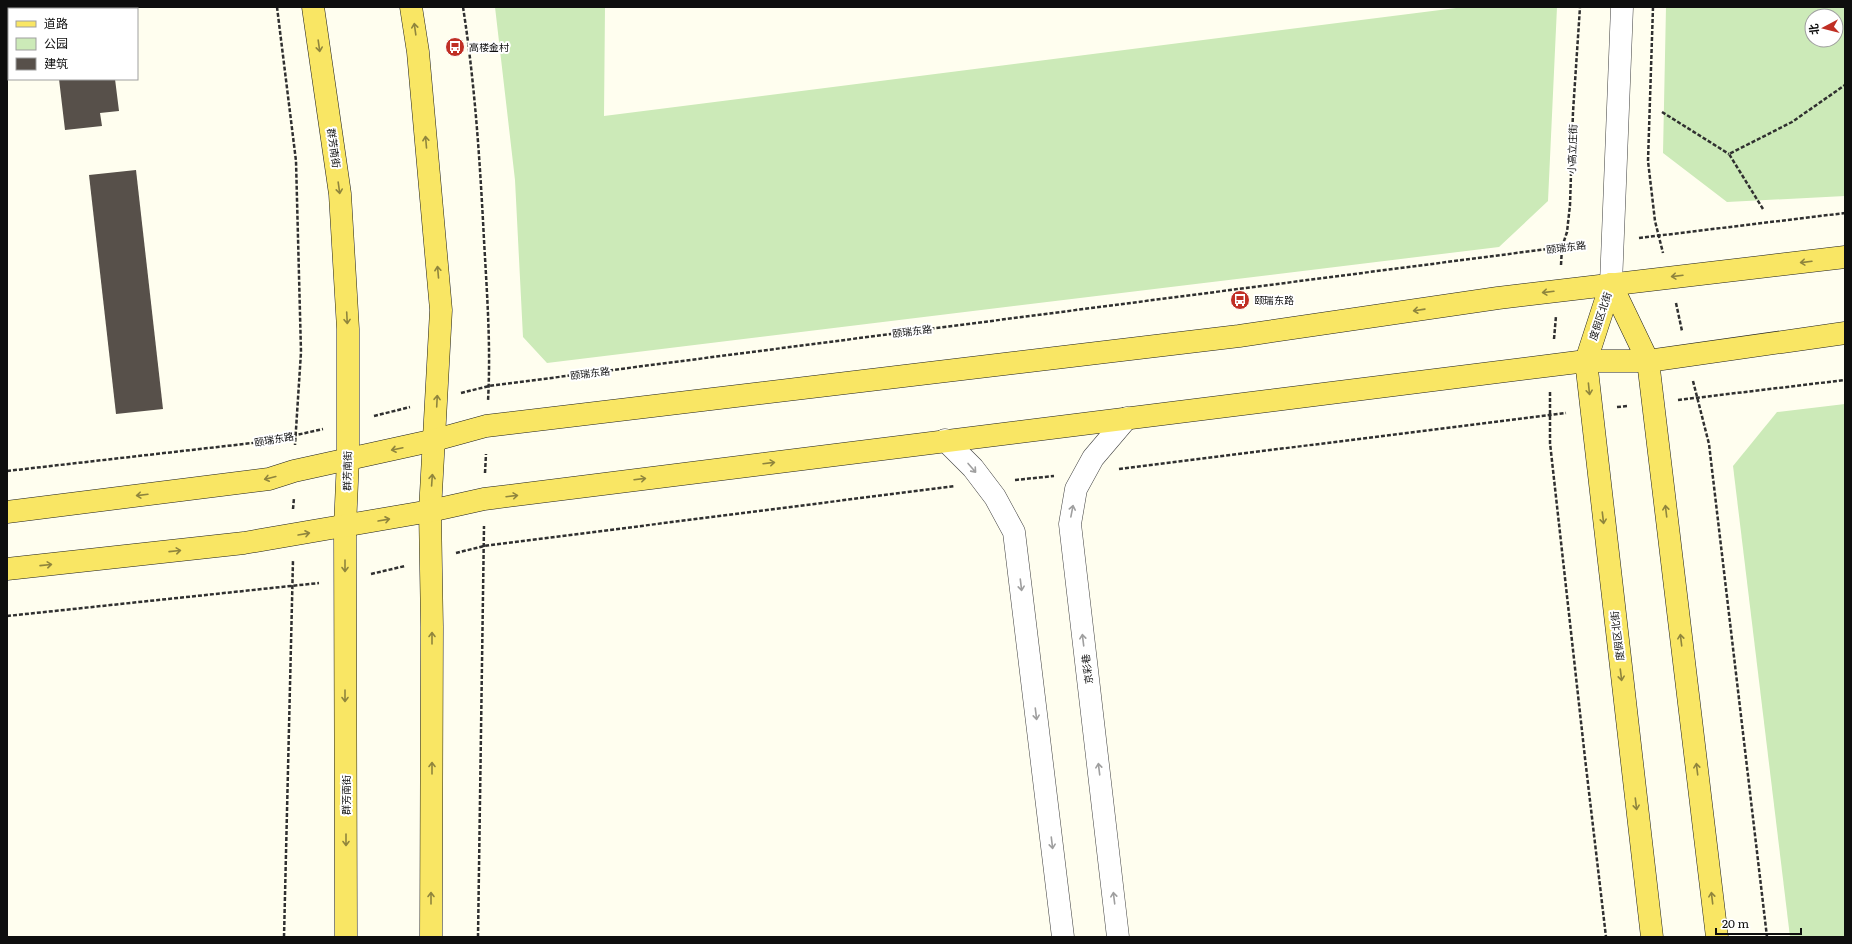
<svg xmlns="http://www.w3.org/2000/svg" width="1852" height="944" font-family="Literata,'Noto Sans SC',serif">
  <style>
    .green { fill: #cceab8; fill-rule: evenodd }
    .building { fill: #57504a }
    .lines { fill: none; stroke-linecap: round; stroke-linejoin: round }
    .tertiary-casing { stroke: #414141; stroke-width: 23 }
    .primary-casing { stroke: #1f1f1f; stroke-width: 23 }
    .path { stroke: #303030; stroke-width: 2.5; stroke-dasharray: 4 2; stroke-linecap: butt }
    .tertiary { stroke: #fff; stroke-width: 22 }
    .primary { stroke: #f9e664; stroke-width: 22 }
    .oneway { stroke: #8f853d }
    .oneway2 { stroke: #9f9f9f }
    .labels { text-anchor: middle; stroke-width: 4; stroke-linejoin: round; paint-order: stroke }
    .poi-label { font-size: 10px; fill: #0e0e0e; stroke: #fff; text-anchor: start }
    .street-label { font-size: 10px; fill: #0e0e0e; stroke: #fff }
  </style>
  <rect width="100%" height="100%" fill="#fffeef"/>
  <g class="green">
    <path d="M495,7h110l-1,109 860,-109h93l-9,194 -49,46 -952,116 -24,-26 -8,-157z"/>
    <path d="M1666,7h179v189l-118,6 -64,-49zM1812,16h24v24h-24z"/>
    <path d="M1845,404v533h-55l-57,-471 44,-54z"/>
  </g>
  <g class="building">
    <rect x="50" y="7" width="57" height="2"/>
    <path d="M59,79h56l4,32 -19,2 2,13 -37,4z"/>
    <path d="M136,170l27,239 -47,5 -27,-239z"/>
  </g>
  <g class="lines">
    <g class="tertiary-casing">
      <g id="tertiary">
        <path d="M1611,284l11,-277"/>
        <path d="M945,440l28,28 22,29 19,35 49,405"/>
        <path d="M1118,937l-48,-413 6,-35 17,-31 34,-40"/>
      </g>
    </g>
    <g class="primary-casing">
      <g id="primary">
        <path d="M313,7l27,187 8,135v130l-3,68 1,410"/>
        <path d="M411,7l7,45 23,258 -11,201 2,116 -1,310"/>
        <path d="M1611,284l37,77 69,576"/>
        <path d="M1611,284l-25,77 66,576"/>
        <path d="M7,512l262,-33 25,-8 141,-31 51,-14 753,-90 259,-38 347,-41"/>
        <path d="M7,569l237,-26 186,-32 54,-12 1102,-138h62l197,-28"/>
      </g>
    </g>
    <g class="path">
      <path d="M277,7l19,154 5,191 -6,93"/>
      <path d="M463,7c12,77 17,155 21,233 3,54 7,107 4,161"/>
      <path d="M1653,7l-5,154 7,60 8,32"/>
      <path d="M1662,112l67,42"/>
      <path d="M1763,209l-34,-55 63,-32 53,-37"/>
      <path d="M1639,238l206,-25"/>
      <path d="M1561,265l1,-18 5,-15 3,-27 3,-93 7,-105"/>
      <path d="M1676,303l6,28"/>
      <path d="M1554,339l2,-23"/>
      <path d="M1693,381l16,63 58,493"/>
      <path d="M1550,392v51l35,315 21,179"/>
      <path d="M461,393l28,-7 1097,-142"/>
      <path d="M1678,400l167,-20"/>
      <path d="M1617,407l11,-1"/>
      <path d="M374,416l36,-9"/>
      <path d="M1119,469l447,-56"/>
      <path d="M7,471l263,-30 53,-12"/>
      <path d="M485,473l1,-19"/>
      <path d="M1015,480l39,-4"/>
      <path d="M293,509l1,-11"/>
      <path d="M456,553l28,-7 471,-60"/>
      <path d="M371,574l34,-8"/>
      <path d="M7,616l312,-33"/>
      <path d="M284,937l9,-377"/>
      <path d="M478,937l6,-411"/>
    </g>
    <use href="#tertiary" class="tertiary"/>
    <use href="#primary" class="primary"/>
  </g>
  <defs><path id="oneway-shaft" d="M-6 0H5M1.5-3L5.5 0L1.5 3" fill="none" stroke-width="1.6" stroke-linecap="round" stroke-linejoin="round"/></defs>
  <g class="oneway">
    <use href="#oneway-shaft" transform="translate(415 29) rotate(-98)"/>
    <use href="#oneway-shaft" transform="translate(319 46) rotate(82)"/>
    <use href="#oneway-shaft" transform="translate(426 142) rotate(-95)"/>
    <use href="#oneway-shaft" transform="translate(339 188) rotate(82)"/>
    <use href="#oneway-shaft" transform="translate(1806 262) rotate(173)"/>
    <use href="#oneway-shaft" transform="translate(438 272) rotate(-95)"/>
    <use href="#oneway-shaft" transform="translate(1677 276) rotate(173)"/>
    <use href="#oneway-shaft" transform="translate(1548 292) rotate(173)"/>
    <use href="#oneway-shaft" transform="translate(1419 310) rotate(172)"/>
    <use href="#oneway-shaft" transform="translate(347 318) rotate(87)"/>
    <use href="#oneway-shaft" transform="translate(1589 389) rotate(84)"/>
    <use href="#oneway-shaft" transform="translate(437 401) rotate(-87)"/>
    <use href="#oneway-shaft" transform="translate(397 449) rotate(168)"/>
    <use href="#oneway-shaft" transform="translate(769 463) rotate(-7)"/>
    <use href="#oneway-shaft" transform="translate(270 478) rotate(166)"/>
    <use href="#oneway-shaft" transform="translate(640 479) rotate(-7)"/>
    <use href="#oneway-shaft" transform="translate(432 480) rotate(-86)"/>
    <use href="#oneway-shaft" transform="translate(142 495) rotate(173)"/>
    <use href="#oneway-shaft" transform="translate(512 496) rotate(-7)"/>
    <use href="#oneway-shaft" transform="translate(1666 511) rotate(-97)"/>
    <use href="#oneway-shaft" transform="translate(1603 518) rotate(83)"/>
    <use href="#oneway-shaft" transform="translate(384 520) rotate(-10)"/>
    <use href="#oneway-shaft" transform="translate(304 534) rotate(-10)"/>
    <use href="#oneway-shaft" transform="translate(175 551) rotate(-6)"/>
    <use href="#oneway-shaft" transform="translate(46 565) rotate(-6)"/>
    <use href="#oneway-shaft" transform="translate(345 566) rotate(90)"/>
    <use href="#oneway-shaft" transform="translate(432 638) rotate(-90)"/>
    <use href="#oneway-shaft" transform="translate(1681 640) rotate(-97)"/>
    <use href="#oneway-shaft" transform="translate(1621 675) rotate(83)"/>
    <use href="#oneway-shaft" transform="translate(345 696) rotate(90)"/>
    <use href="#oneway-shaft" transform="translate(432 768) rotate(-90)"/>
    <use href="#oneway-shaft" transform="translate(1697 769) rotate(-97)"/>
    <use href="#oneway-shaft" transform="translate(1636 804) rotate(83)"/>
    <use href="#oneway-shaft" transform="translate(346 840) rotate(90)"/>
    <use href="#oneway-shaft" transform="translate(431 898) rotate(-90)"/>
    <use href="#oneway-shaft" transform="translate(1712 898) rotate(-97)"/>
  </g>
  <g class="oneway2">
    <use href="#oneway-shaft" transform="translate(972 468) rotate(49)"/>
    <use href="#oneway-shaft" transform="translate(1072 511) rotate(-79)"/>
    <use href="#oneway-shaft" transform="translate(1021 585) rotate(83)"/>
    <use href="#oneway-shaft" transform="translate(1083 640) rotate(-97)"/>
    <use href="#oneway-shaft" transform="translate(1036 714) rotate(83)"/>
    <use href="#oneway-shaft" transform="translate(1099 769) rotate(-97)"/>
    <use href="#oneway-shaft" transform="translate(1052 843) rotate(83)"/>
    <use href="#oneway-shaft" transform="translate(1114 898) rotate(-97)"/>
  </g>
  <defs>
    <g id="bus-disc" transform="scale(1)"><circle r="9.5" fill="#c02f24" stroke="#fff"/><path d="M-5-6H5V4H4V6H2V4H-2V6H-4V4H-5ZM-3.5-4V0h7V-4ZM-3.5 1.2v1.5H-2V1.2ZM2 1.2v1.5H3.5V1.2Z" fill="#fff"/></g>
  </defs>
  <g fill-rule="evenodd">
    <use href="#bus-disc" x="455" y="47"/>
    <use href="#bus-disc" x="1240" y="300"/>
  </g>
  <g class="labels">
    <g class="poi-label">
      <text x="469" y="51">高楼金村</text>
      <text x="1254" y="304">颐瑞东路</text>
    </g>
    <g class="street-label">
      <text transform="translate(334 148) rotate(82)" y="4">群芳南街</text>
      <text transform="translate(1572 149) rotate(-88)" y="4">小高立庄街</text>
      <text transform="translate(1566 247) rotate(-7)" y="4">颐瑞东路</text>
      <text transform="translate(1600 316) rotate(-72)" y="4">度假区北街</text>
      <text transform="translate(912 331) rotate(-7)" y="4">颐瑞东路</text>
      <text transform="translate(590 373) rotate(-7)" y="4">颐瑞东路</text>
      <text transform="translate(274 439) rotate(-10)" y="4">颐瑞东路</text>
      <text transform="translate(347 471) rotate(-89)" y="4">群芳南街</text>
      <text transform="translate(1617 636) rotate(-97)" y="4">度假区北街</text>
      <text transform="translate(1087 669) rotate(-97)" y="4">京彩巷</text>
      <text transform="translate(346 795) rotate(-90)" y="4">群芳南街</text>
    </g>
  </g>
  <rect width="1852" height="944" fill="none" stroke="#0e0e0e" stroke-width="16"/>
  <rect x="8" y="8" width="130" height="72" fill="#ffffff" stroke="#9f9f9f"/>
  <rect x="16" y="21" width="20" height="6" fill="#f9e664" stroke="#9f9f9f"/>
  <text x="44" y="28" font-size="12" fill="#0e0e0e">道路</text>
  <rect x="16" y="38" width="20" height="12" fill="#cceab8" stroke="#9f9f9f"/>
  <text x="44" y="48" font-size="12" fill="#0e0e0e">公园</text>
  <rect x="16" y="58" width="20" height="12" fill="#57504a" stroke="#9f9f9f"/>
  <text x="44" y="68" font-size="12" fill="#0e0e0e">建筑</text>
  <g transform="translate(1824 28) rotate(263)"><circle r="19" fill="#ffffff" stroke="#9f9f9f"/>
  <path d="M0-3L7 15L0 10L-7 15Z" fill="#c02f24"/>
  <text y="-6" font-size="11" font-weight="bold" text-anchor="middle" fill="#0e0e0e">北</text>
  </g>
  <path d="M1716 928v6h85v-6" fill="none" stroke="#0e0e0e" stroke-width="2"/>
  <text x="1722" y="928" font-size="12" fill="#0e0e0e" stroke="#ffffff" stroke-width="3" paint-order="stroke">20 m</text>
</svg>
